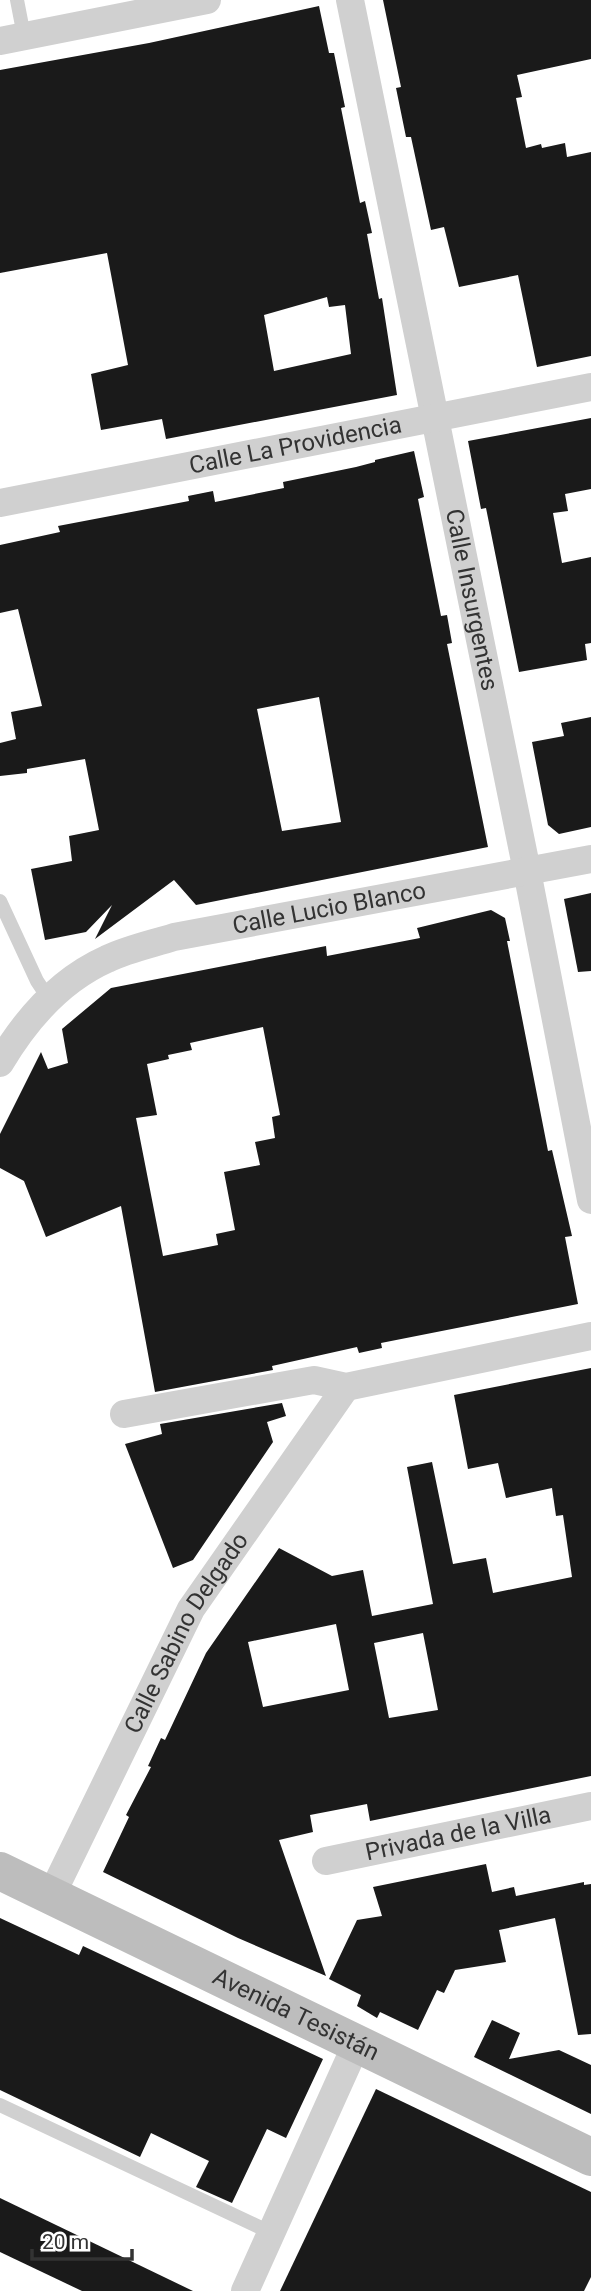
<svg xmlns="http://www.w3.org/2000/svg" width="591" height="2291" font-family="Roboto,sans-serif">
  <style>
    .building { fill: #1a1a1a; fill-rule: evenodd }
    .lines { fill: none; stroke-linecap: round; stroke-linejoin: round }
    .service { stroke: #d0d0d0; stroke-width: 14 }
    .minor { stroke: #d0d0d0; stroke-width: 28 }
    .secondary { stroke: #bdbdbd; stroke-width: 38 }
    .labels { text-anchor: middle; stroke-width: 7; stroke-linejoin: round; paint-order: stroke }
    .street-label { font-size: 24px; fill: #333; stroke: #fff }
  </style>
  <rect width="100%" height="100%" fill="#fff"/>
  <g class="building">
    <path d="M383,0h208v59l-74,16 5,22 -6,1 10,50 15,-4 1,4 23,-5 2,14 24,-5v204l-54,11 -19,-92 -59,12 -15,-60 -13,3 -20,-93h-5l-10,-49 5,-1z"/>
    <path d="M319,6l10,47h5l11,54 -4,1 19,95 5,-2 7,32 -5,1 12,65 3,-1 15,97 -231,44 -4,-20 -61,11 -10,-56 37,-9 -21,-112 -107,20v-203l149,-27zM327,297l2,10 16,-2 6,49 -77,17 -10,-56z"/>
    <path d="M591,418v71l-26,5 3,17 -15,2 9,50 29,-6v86l-6,1 2,16 -68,12 -33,-164 -5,1 -13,-68z"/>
    <path d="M414,451l10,46 -6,2 23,117 6,-1 5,28 -5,1 41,203 -292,58 -22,-25 -79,59 17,-34 -26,27 -41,8 -14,-71 41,-8 -3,-25 30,-6 -14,-71 -58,10v4l-27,3v-33l16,-4 -5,-27 31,-6 -24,-97 -18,4v-68l60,-13 -2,-6 131,-25 -1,-5 25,-5 2,11 69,-14 -1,-6 73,-15 19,-5v-2zM319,697l22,125 -59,9 -25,-122z"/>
    <path d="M591,717v110l-32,7 -11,-9 -16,-83 32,-6 -3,-13z"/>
    <path d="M591,893v78l-13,1 -14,-73z"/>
    <path d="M491,910l14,8 5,23h-3l41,210 4,-1 20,86 -7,1 13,67 -197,39 1,5 -23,5 -2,-6 -85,19 1,4 -118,22 -34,-186 -75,31 -22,-56 -24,-13v-34l41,-82 7,17 20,-6 -6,-34 49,-41 215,-42 1,10 93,-18 -3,-10zM263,1027l17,88 -8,2 3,21 -20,4 5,23 -36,7 11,58 -19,4 2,11 -55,11 -27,-138 21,-3 -10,-51 22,-5 -1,-4 24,-5 -2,-7z"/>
    <path d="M591,1368v408l-221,45 -3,-17 -57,11 3,17 -34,8 47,136 -88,-38 -135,-66 26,-55 -3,-2 25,-48 -3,-1 13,-28 4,2 41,-87 73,-105 53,28 31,-6 9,46 61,-12 -26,-137 25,-5 21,102 33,-6 7,35 79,-16 -9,-62 -7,1 -4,-28 -46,10 -8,-35 -30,6 -14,-74zM336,1624l13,66 -86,17 -15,-65zM423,1633l15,77 -49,8 -15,-75z"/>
    <path d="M282,1403l4,13 -19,6 6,20 -80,118 -20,8 -48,-124 37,-10 -2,-10z"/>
    <path d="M486,1864l6,28 22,-5 2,9 68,-14v3l7,-1v150l-13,1 -23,-117 -56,12 7,32 -51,8 -11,23 -7,-3 -19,40 -38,-18 -3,6 -20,-12 4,-11 -32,-16 28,-59 25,-4 -9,-29z"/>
    <path d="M0,1918l79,37 4,-9 240,113 -37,79 -19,-9 -35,74 -36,-16 13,-26 -58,-28 -11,24 -140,-67z"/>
    <path d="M492,2020l28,13 -11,26 50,-9 32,15v49l-117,-57z"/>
    <path d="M376,2089l215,103v85l-7,14h-304z"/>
    <path d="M0,2198l193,93h-111l-82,-39z"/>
  </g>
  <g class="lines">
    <g class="service">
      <path d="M17,0l7,36"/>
      <path d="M0,901l37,80 12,18"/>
      <path d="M0,2105l272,128"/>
    </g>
    <g class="minor">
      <path id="s1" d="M350,0l177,871 64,329"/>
      <path d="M0,41l207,-41"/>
      <path id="s2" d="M0,503l591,-116"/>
      <path id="s3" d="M0,1063c26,-44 60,-83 107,-104 21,-10 45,-15 67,-22l417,-78"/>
      <path d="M124,1414l190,-34 32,7 245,-51"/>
      <path id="s4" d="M326,1861l265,-55"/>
      <path id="s5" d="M51,1896l140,-287 155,-222"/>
      <path d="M245,2291l111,-246"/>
    </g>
    <path class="secondary" id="s6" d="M0,1871l591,286"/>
  </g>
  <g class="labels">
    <g class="street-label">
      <text dy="8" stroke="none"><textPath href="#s2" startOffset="301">Calle La Providencia</textPath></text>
      <text dy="8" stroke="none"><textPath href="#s1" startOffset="612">Calle Insurgentes</textPath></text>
      <text dy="8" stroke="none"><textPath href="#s3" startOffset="380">Calle Lucio Blanco</textPath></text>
      <text dy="8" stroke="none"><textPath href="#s5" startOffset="296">Calle Sabino Delgado</textPath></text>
      <text dy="8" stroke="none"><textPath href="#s4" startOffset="135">Privada de la Villa</textPath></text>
      <text dy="8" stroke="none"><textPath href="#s6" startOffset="329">Avenida Tesistán</textPath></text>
    </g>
  </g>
  <path d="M32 2249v10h100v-10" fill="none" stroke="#333333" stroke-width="3.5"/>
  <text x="42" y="2249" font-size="21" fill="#333333" stroke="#ffffff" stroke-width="5" paint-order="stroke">20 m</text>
</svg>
